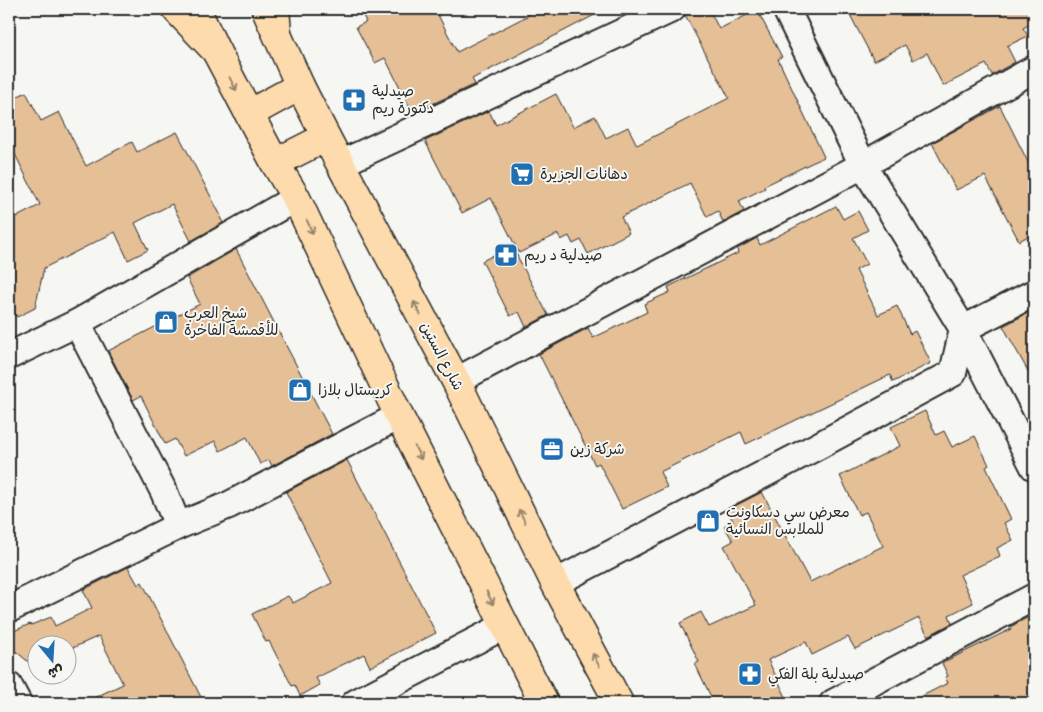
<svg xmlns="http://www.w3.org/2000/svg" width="1043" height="712" font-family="Pangolin,'Playpen Sans Arabic',sans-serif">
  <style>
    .building { fill: #e5bf96; stroke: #2b2b2b }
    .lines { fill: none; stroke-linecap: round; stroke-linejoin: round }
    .minor-casing { stroke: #2b2b2b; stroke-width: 30 }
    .major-casing { stroke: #2b2b2b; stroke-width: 31 }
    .highway-casing { stroke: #2b2b2b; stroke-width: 31 }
    .minor { stroke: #f6f6f2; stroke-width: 26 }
    .major { stroke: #fedbac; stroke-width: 28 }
    .highway { stroke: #fedbac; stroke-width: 28 }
    .oneway { stroke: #94836c }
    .labels { text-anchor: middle; stroke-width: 4; stroke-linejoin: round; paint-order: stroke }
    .poi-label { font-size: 15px; fill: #2b2b2b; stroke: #f6f6f2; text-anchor: start }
    .street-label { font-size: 15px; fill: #2b2b2b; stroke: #f6f6f2 }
  </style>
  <rect width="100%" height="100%" fill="#f6f6f2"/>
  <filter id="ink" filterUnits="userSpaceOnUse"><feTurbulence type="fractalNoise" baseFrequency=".02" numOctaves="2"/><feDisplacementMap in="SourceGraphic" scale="10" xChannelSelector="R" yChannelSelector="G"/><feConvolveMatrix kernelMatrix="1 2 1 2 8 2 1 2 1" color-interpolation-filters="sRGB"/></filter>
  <g filter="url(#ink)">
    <g class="building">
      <path d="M360,9h75l22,43 72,-37 -3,-6h80l-134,70 3,5 -62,29 -28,-55 -10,5 -19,-36 10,-5z"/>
      <path d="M687,9h22l10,20 38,-19 25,47 -4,2 46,98 -60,29 1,2 -26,13 5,10 -21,11 -5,-11 -11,6 -17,-34 -69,34 8,16 -41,21 -7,-14 -8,4 -4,-8 -8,4 -3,-6 -39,19 -28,-55 -29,15 -37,-72 64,-30 7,14 60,-31 17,33 22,-11 11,22 22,-11 9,18 92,-47 -44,-83z"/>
      <path d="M847,9h187v13l-11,6 5,8 -21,10 8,16 -23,13 -6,-11 -43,22 -16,-33 -14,7 -8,-15 -31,16z"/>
      <path d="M26,92l15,29 18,-9 27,54 46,-24 5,10 40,-20 44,84 -1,1 3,6 -32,18 -19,-37 -37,19 13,27 -20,10 -13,-28 -71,36 -9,40 -18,9 -1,-2 -7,4v-98l31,-16 -31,-63v-41z"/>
      <path d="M1000,106l34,68v59l-15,8 -34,-65 -29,14 -24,-47z"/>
      <path d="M836,206l7,13 15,-8 10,19 -15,8 14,26 -11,6 22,45 19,-9 13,28 5,-3 16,32 -38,19 -3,-7 -144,69 -5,-12 -81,40 7,15 -45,22 -23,-46 -4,2 -56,-111 49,-26 5,10 54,-26 -3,-8 26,-12 -2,-5 70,-34 -1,-4 20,-11 3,7z"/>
      <path d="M512,246l36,69 -22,12 -7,-15 -9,4 -28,-55z"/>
      <path d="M236,249l96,185 -60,32 -3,-6 -9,4 -13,-27 -27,14 -5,-10 -31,15 -9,-17 -10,5 -24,-48 -8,4 -25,-49 92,-47 -13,-26z"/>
      <path d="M1034,310v72l-31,-56z"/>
      <path d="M925,411l11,24 8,-4 8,16 23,-11 14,29 -3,2 25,52 -7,4 9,17 -16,8 3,8 -40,19 13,28 -24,12 3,8 -24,13 -9,-18 -64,31 -7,-12 -36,18 -6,-13 -38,18 18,37 -13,6h-59l-19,-39 4,-2 -19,-39 21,-11 8,15 47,-22 -32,-59 9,-5 -9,-15 9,-5 -6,-11 35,-18 48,90 73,-36 -17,-34 -7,3 -19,-39 60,-30 -9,-19z"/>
      <path d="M347,460l89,173 -66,34 -6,-13 -48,24 4,7 -20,11 -5,-11 -3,1 -23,-45 -3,1 -14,-28 36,-18 5,7 39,-20 -46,-91z"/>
      <path d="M128,567l10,18 4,-3 62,121h-121l40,-19 -24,-48 -31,14v-6h-30v18l-6,3 -20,-17 -3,-9v-6l21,-9 1,1 20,-8 4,9 37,-18 -9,-18z"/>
      <path d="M1034,614v89h-126l40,-20 -3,-6 3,-1 -6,-13 69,-34 -1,-2z"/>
    </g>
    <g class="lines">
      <g class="minor-casing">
        <g id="minor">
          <path d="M786,9l77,156 100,164 71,138"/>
          <path d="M340,164l332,-155"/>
          <path d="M77,323l87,169 14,34"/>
          <path d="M9,356l68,-33 219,-125"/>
          <path d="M456,381l407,-216 171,-96"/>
          <path d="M555,583l261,-136 137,-74 10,-44 71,-36"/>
          <path d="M9,609l169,-83 51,-21 170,-89"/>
          <path d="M9,686l9,17"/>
          <path d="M355,703l149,-77"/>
          <path d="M833,703l201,-106"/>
        </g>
      </g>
      <g class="major-casing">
        <g id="major">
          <path d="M196,9l20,42 59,112 21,35 103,218 145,287"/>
          <path d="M266,10l34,76 26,51 130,244 99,202 64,120"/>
          <path d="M249,114l51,-28"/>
          <path d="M275,163l51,-26"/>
        </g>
      </g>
      <g class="highway-casing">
        <g id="highway">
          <path d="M176,9l40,42"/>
          <path d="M275,9l2,23"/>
        </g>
      </g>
      <use href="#minor" class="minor"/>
      <use href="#major" class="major"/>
      <use href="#highway" class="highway"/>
    </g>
    <defs><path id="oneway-shaft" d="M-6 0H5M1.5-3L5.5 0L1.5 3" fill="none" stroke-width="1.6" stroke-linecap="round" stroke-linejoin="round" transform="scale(1.25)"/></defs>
    <g class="oneway">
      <use href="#oneway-shaft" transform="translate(233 84) rotate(62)"/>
      <use href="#oneway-shaft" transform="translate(310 227) rotate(65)"/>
      <use href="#oneway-shaft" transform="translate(417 308) rotate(-118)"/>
      <use href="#oneway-shaft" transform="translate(418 453) rotate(63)"/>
      <use href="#oneway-shaft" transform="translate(522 516) rotate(-116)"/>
      <use href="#oneway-shaft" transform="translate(490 598) rotate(63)"/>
      <use href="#oneway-shaft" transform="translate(596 660) rotate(-118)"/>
    </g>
  </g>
  <defs>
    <g id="pharmacy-square" transform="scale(1.25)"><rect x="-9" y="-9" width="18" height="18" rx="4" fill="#1f6fb2" stroke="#f6f6f2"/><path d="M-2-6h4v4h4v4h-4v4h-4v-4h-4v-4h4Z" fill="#fff"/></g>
    <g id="supermarket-square" transform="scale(1.25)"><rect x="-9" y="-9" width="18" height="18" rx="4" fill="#1f6fb2" stroke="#f6f6f2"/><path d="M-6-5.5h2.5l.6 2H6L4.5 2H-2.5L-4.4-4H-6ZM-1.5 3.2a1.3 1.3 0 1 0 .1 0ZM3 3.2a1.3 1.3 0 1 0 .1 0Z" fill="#fff"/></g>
    <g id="shop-square" transform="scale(1.25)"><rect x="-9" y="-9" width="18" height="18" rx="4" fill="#1f6fb2" stroke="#f6f6f2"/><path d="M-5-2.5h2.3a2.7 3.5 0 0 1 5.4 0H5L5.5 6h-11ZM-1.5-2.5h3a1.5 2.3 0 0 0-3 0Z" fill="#fff"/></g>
    <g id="office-square" transform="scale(1.25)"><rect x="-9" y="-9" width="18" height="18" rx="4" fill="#1f6fb2" stroke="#f6f6f2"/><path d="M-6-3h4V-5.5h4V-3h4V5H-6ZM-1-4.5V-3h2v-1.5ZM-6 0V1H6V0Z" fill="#fff"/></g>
  </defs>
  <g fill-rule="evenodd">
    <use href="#pharmacy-square" x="354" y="100"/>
    <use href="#supermarket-square" x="522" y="174"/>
    <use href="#pharmacy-square" x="506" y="255"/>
    <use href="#shop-square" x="166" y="322"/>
    <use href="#shop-square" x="300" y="390"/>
    <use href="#office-square" x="552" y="449"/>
    <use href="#shop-square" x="708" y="521"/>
    <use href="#pharmacy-square" x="750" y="674"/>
  </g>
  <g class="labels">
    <g class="poi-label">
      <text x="372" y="96">صيدلية<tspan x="372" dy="17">دكتورة ريم</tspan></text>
      <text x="540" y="179">دهانات الجزيرة</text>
      <text x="524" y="260">صيدلية د ريم</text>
      <text x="184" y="318">شيخ العرب<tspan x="184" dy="17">للأقمشة الفاخرة</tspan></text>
      <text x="318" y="395">كريستال بلازا</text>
      <text x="570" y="454">شركة زين</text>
      <text x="726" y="517">معرض سي دسكاونت<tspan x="726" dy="17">للملابس النسائية</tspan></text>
      <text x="768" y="679">صيدلية بلة الفكي</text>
    </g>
    <g class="street-label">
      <text transform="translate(442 356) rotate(62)" y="5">شارع الستين</text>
    </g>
  </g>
  <rect width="1043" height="712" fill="none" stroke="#f6f6f2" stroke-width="30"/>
  <rect x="15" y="15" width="1013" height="682" fill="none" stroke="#2b2b2b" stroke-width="2" filter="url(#ink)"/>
  <g transform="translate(52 660) rotate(162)"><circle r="24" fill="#f6f6f2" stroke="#a5a5a2"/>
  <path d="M0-4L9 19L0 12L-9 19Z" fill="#1f6fb2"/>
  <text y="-8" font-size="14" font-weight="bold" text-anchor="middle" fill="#2b2b2b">ش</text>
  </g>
</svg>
